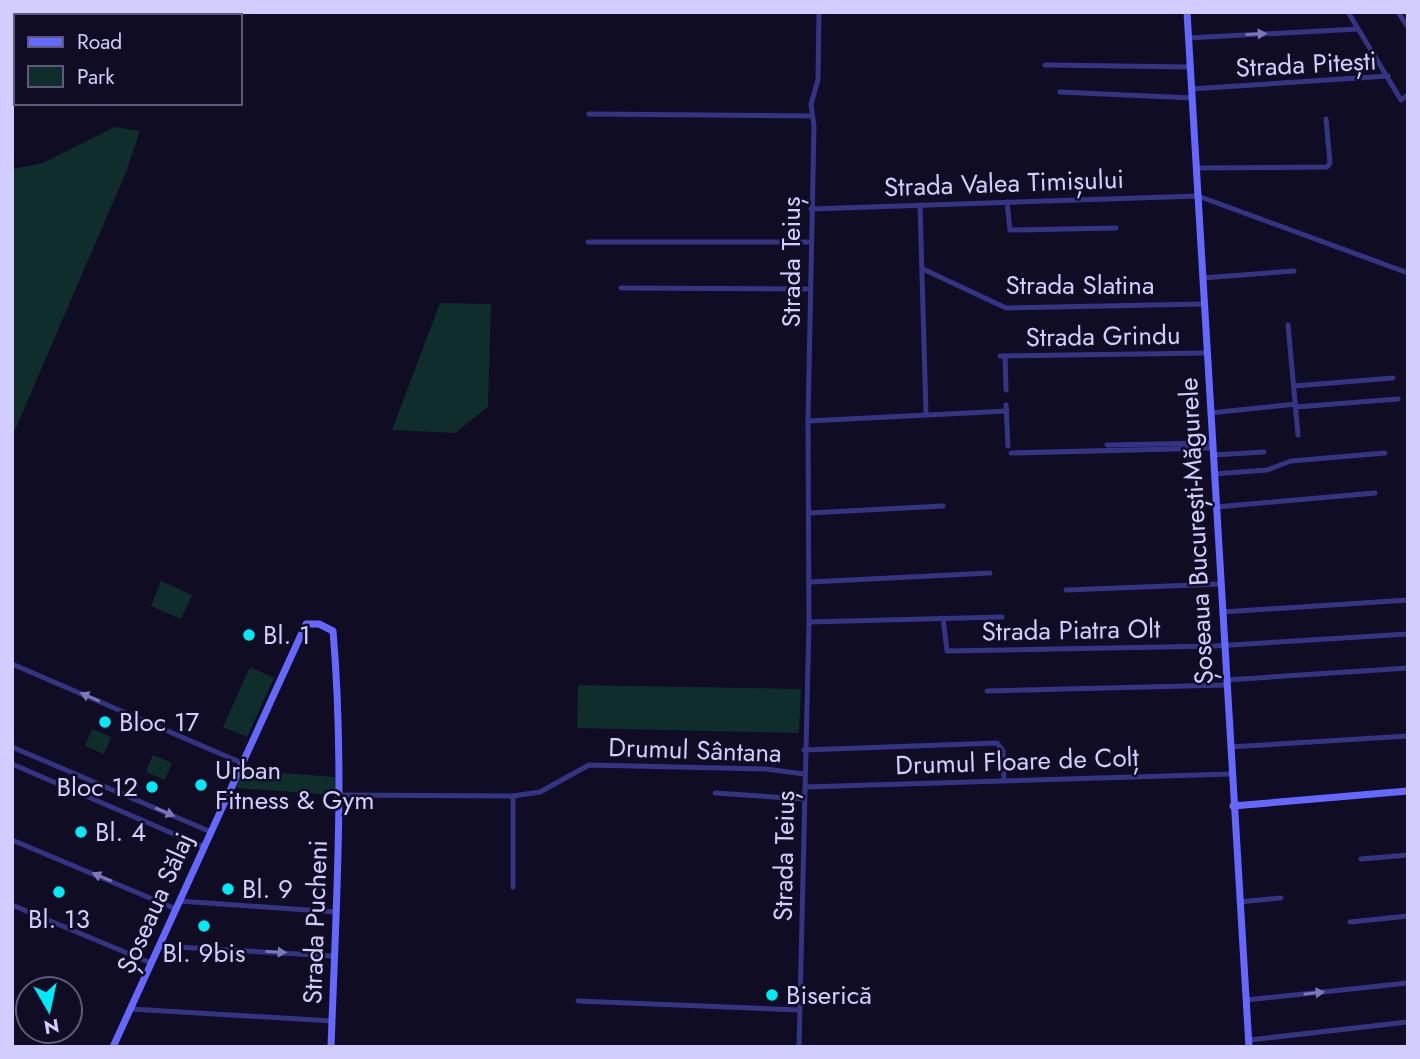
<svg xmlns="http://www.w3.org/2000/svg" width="1420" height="1059" font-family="Jost,sans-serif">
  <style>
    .green { fill: #0f2d2b }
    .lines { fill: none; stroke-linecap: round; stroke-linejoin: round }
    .street { stroke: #343485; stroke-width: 5 }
    .secondary { stroke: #6568ff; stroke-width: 7 }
    .oneway { fill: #7b79bc }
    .poi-dot { fill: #00ebf9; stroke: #0f0c23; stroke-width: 2.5 }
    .labels { text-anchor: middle; stroke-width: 5; stroke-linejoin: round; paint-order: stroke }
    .street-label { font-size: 26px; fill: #d1ceff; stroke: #0f0c23 }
    .poi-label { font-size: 26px; fill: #d1ceff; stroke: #0f0c23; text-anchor: start }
  </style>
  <rect width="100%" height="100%" fill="#0f0c23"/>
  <g class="green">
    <path d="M115,127l25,4 -14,41 -114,265v-268l31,-6z"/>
    <path d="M440,303l51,1 -3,103 -33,26 -63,-3z"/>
    <path d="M161,581l31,14 -11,24 -30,-13z"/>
    <path d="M250,667l24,11 -27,59 -24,-10z"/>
    <path d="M578,685l223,4 -2,44 -222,-5z"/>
    <path d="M92,729l19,8 -7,17 -19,-8z"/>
    <path d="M153,755l19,8 -7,17 -19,-8z"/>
    <path d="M243,770l92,7 1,18 -101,-7z"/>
  </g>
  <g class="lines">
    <g class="street">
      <path d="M1348,12l53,88 7,-5"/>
      <path d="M1398,12l10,15"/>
      <path d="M1188,38l170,-9"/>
      <path d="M1045,65l145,2"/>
      <path d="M1191,89l197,-13"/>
      <path d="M1060,92l132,6"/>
      <path d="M589,114l223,2"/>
      <path d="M1196,168l131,-1 3,-4 -4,-44"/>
      <path d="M1007,202l3,28 106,-2"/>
      <path d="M920,205l6,209"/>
      <path d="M811,209l387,-13 210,77"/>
      <path d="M588,242h223"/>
      <path d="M923,269l83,39 197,-4"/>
      <path d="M1202,278l92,-7"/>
      <path d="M621,288l190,1"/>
      <path d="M1288,325l10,110"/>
      <path d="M1000,356l206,-3"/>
      <path d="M1005,356l1,34"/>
      <path d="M1294,386l99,-8"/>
      <path d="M1006,405l2,41"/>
      <path d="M1296,407l102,-8"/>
      <path d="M1210,413l86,-9"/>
      <path d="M808,421l199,-10"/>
      <path d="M1107,445l105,-2"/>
      <path d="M1011,453l201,-5"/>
      <path d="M1213,455l51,-3"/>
      <path d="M1214,474l53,-4 24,-9 94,-8"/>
      <path d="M1216,507l159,-14"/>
      <path d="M809,513l134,-7"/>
      <path d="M810,582l180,-9"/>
      <path d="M1066,590l154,-6"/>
      <path d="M1222,612l186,-12"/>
      <path d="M943,618l4,33 267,-5 194,-12"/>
      <path d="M809,622l193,-5"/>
      <path d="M12,664l230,99"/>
      <path d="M1226,680l182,-12"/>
      <path d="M987,691l239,-6"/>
      <path d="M12,747l199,85"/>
      <path d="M1230,747l178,-11"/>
      <path d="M804,750l193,-7 6,8 1,30"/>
      <path d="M12,764l192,83"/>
      <path d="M805,787l426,-13"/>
      <path d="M715,793l89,6"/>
      <path d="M341,795l172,1 27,-4 49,-27 177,4 38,5"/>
      <path d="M12,840l164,69"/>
      <path d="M1361,859l47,-4"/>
      <path d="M513,887v-91"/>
      <path d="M179,901l157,11"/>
      <path d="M1239,902l42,-4"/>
      <path d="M12,905l139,58"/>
      <path d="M1350,922l58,-6"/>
      <path d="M159,946l175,10"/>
      <path d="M1246,1000l162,-17"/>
      <path d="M578,1001l222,9"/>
      <path d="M131,1009l201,12"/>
      <path d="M1249,1040l159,-18"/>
      <path d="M799,1047l10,-425 -1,-201 6,-295 -3,-22 7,-24 1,-68"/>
    </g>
    <g class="secondary">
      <path d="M1187,12l62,1035"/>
      <path d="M1233,806l175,-15"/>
      <path d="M113,1047l193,-423h13l14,7c12,139 3,277 -2,416"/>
    </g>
  </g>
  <defs><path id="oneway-solid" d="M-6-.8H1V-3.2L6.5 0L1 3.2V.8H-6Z" transform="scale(1.75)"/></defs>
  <g class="oneway">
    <use href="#oneway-solid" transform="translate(1256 34) rotate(-3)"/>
    <use href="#oneway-solid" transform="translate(90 697) rotate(-157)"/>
    <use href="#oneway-solid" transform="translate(165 812) rotate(23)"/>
    <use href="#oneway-solid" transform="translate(102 877) rotate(-157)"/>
    <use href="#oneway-solid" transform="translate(276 952) rotate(3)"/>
    <use href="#oneway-solid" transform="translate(1314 993) rotate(-6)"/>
  </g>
  <g class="poi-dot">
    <circle cx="249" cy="635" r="7"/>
    <circle cx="105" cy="722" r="7"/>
    <circle cx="201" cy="785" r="7"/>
    <circle cx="152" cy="787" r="7"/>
    <circle cx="81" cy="832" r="7"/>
    <circle cx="228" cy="889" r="7"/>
    <circle cx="59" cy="892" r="7"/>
    <circle cx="204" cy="926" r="7"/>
    <circle cx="772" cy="995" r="7"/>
  </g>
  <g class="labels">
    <g class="street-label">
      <text transform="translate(1306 64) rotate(-3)" y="9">Strada Pitești</text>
      <text transform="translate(1004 183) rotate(-2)" y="9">Strada Valea Timișului</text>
      <text transform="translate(791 262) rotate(-90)" y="9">Strada Teiuș</text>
      <text x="1080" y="294">Strada Slatina</text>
      <text transform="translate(1103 336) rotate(-1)" y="9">Strada Grindu</text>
      <text transform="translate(1196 531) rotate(-93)" y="9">Șoseaua București-Măgurele</text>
      <text transform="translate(1071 630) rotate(-1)" y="9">Strada Piatra Olt</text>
      <text transform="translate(695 750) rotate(2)" y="9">Drumul Sântana</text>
      <text transform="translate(1017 761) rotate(-2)" y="9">Drumul Floare de Colț</text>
      <text transform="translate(784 856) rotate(-89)" y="9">Strada Teiuș</text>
      <text transform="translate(155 903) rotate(-66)" y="9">Șoseaua Sălaj</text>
      <text transform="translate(315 922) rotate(-88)" y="9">Strada Pucheni</text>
    </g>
    <g class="poi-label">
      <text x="263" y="644">Bl. 1</text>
      <text x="119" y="731">Bloc 17</text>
      <text x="215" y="779">Urban<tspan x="215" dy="30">Fitness &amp; Gym</tspan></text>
      <text x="138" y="796" text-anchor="end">Bloc 12</text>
      <text x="95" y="841">Bl. 4</text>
      <text x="242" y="898">Bl. 9</text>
      <text x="59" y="928" text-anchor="middle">Bl. 13</text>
      <text x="204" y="962" text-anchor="middle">Bl. 9bis</text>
      <text x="786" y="1004">Biserică</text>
    </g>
  </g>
  <rect width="1420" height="1059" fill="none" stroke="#d1ceff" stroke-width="28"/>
  <rect x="14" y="14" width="228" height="91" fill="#0f0c23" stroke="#5d5a7b" stroke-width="2"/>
  <rect x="28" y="37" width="35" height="10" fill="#6568ff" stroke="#5d5a7b" stroke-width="2"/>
  <text x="77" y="49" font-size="21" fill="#d1ceff">Road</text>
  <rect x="28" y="66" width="35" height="21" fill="#0f2d2b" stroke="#5d5a7b" stroke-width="2"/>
  <text x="77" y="84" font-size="21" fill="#d1ceff">Park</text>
  <g transform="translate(49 1010) rotate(171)"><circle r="33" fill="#0f0c23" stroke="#5d5a7b" stroke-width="2"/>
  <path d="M0-5L12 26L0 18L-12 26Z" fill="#00ebf9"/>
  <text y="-10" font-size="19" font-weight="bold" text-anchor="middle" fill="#d1ceff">N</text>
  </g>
</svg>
